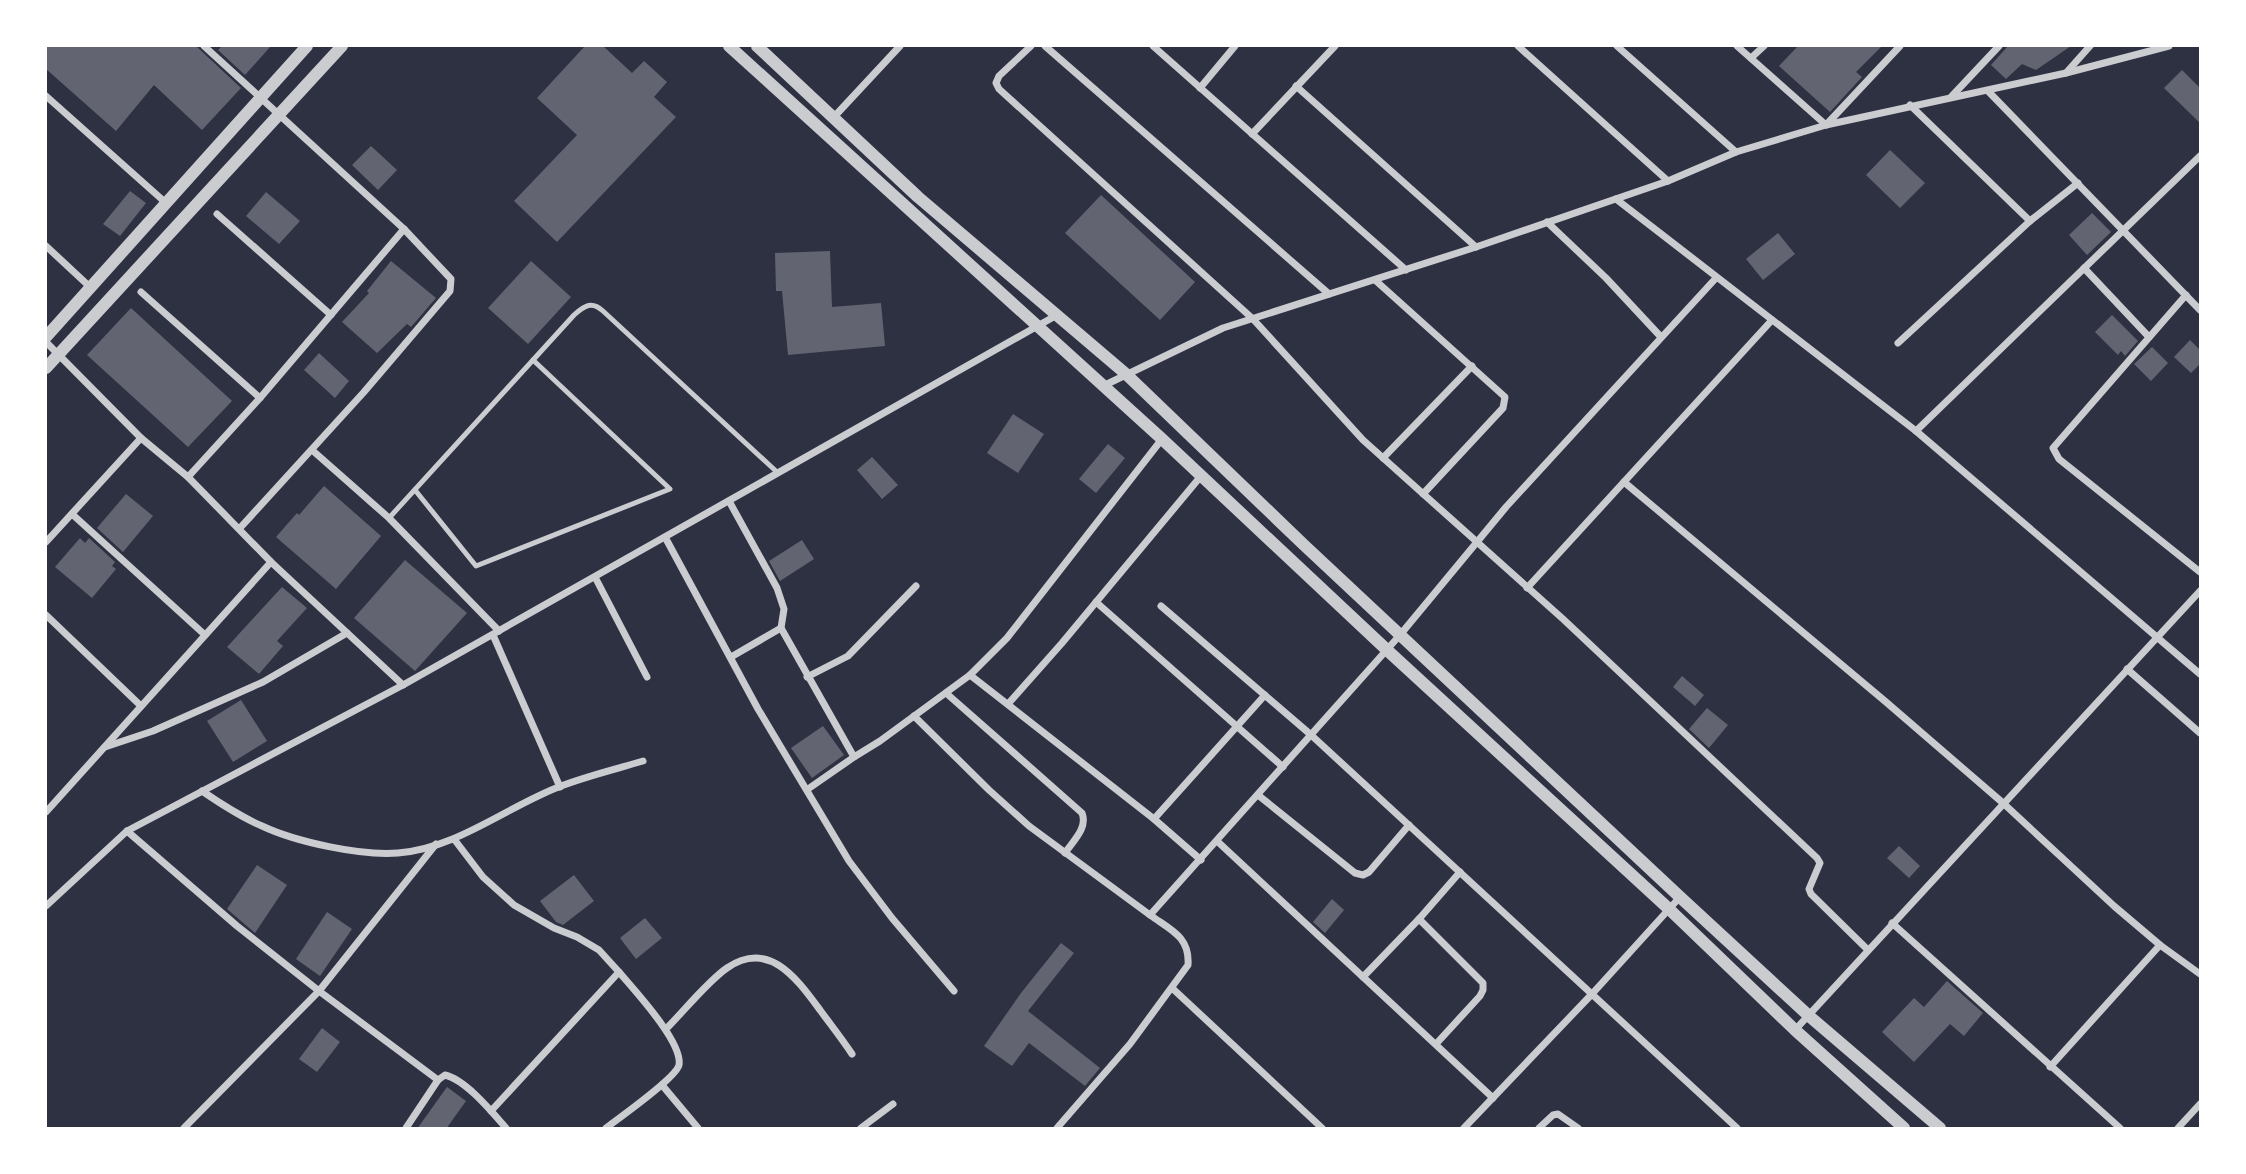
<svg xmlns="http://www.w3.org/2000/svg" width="2246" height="1174" font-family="Barlow,sans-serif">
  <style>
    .building { fill: #626471 }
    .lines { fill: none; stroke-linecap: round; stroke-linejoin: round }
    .service { stroke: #caccd0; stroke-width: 5 }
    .minor { stroke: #caccd0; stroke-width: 7 }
    .tertiary { stroke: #caccd0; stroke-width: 12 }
  </style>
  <rect width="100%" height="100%" fill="#2d3142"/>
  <g class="building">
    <path d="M46,46h150l45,42 -39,42 -48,-45 -38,46 -70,-62z"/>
    <path d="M222,46h49l-26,29 -27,-25z"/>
    <path d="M585,46h18l29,27 12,-12 23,21 -13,15 22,20 -119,125 -43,-41 63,-66 -40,-37z"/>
    <path d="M1798,46h84l-26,26 6,5 -32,35 -51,-46z"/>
    <path d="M2008,46h63l-35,24 -14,-6 -16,15 -15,-14z"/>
    <path d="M2182,70l19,19v35l-37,-36z"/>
    <path d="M371,146l26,24 -19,20 -26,-25z"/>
    <path d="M1890,150l35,33 -25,25 -34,-33z"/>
    <path d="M130,191l16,12 -26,33 -17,-12z"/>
    <path d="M266,192l34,29 -21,23 -33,-28z"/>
    <path d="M1101,195l94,87 -35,38 -95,-87z"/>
    <path d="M2092,213l19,19 -24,23 -18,-20z"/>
    <path d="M1778,233l17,21 -32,26 -17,-21z"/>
    <path d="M830,251l2,56 49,-4 4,43 -97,9 -6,-64h-6l-1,-38z"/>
    <path d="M391,261l45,37 -25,29 -4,-3 -30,29 -35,-31 27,-29 -2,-2z"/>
    <path d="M531,261l40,36 -43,47 -40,-36z"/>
    <path d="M131,308l101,93 -44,46 -101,-92z"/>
    <path d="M2112,315l26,26 -13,15 -4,-5 -3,4 -23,-23z"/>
    <path d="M2190,340l11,11v12l-10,10 -17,-16z"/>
    <path d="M2152,347l16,16 -17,18 -17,-17z"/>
    <path d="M319,353l30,28 -14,17 -31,-28z"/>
    <path d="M1013,414l31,20 -26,39 -31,-20z"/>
    <path d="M1108,444l17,14 -29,35 -17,-14z"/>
    <path d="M872,457l26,28 -16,14 -25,-29z"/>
    <path d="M324,486l57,50 -45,53 -60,-52 21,-24 2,2z"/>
    <path d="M126,494l27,22 -30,36 -26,-24z"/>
    <path d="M80,538l5,5 4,-5 26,24 -3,4 4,3 -24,29 -37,-31z"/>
    <path d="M802,540l12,19 -34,22 -11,-20z"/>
    <path d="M405,560l62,53 -52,58 -61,-53z"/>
    <path d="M282,587l25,21 -30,33 6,5 -24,28 -32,-27z"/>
    <path d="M1682,676l22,19 -9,11 -22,-19z"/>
    <path d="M241,700l26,41 -34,21 -26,-41z"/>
    <path d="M1707,708l21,17 -19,23 -20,-19z"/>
    <path d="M823,726l21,29 -32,23 -21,-30z"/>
    <path d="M1899,846l21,20 -11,12 -22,-20z"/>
    <path d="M257,865l30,20 -32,48 -28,-24z"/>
    <path d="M574,875l20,26 -31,24 -7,-3 -16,-21z"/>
    <path d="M1332,899l12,11 -19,23 -12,-11z"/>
    <path d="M327,912l25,17 -32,47 -24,-17z"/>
    <path d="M645,918l17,20 -26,21 -16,-21z"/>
    <path d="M1061,943l13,10 -46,58 72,57 -15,18 -56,-43 -17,23 -28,-20 37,-53z"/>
    <path d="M1947,981l36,32 -19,23 -14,-12 -36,38 -32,-30 32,-34 10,9z"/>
    <path d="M322,1028l18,14 -23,30 -18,-13z"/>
    <path d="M447,1087l19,14 -20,28h-29z"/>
  </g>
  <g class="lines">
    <g class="service">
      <path d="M415,490l61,76 194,-77 -137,-129"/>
      <path d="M389,518l185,-203c11,-10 18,-14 29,-4l175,162"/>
    </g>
    <g class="minor">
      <path d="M204,46l200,183 47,50 -1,12 -86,101 -124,136"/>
      <path d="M1031,46l-32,30 -3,7 3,6 254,230 110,121 200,179 254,239 3,5 -11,26 2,5 57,56"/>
      <path d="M1045,46l284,248"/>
      <path d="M1153,46l253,224"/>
      <path d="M1518,46l150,135"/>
      <path d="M1617,46l119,106"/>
      <path d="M1737,46l89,79 74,-79"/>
      <path d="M1751,58l13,-12"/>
      <path d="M2066,73l24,-27"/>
      <path d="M1296,86l180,161"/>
      <path d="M1200,88l35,-42"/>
      <path d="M1988,91l212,219"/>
      <path d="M46,96l120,107"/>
      <path d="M1952,96l47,-50"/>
      <path d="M1910,105l120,116"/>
      <path d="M833,118l67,-72"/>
      <path d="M1252,134l83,-88"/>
      <path d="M1616,199l300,232 284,243"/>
      <path d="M217,214l114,101"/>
      <path d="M1547,222l59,56 55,59"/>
      <path d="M46,246l44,41"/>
      <path d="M2084,268l65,69"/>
      <path d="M1375,280l130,117 -2,11 -80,86"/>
      <path d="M141,292l119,106"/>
      <path d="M2186,295l-133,153 6,11 141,113"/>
      <path d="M46,342l95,96 47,39 83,85 132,123 -276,146 -81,75"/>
      <path d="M1898,343l132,-122 48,-38"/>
      <path d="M1103,386l120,-58 253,-81 192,-66 68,-29 90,-27 240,-52 103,-27"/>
      <path d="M1916,431l284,-275"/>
      <path d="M312,450l77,68 110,113"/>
      <path d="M1383,458l89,-92"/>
      <path d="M188,477l72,-79 144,-169"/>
      <path d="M1624,482l262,220 117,101 111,103 46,39 40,29"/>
      <path d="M729,501l48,87 7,21 -3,19 73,129 26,-16 90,-66 37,-37 155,-199"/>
      <path d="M72,514l133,121"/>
      <path d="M665,537l93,172 91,152 43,57 62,73"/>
      <path d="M46,542l95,-104"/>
      <path d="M595,577l52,100"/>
      <path d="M1527,588l245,-268"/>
      <path d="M1096,602l187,165"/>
      <path d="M1161,606l149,128 427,394"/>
      <path d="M46,615l95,91"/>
      <path d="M493,635l67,152"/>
      <path d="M731,657l50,-29"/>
      <path d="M2127,669l73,64"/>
      <path d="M970,675l184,144 47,41"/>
      <path d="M807,677l41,-21 68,-70"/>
      <path d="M403,685l654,-370"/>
      <path d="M946,693l136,120c6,15 -9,28 -17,40"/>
      <path d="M1008,704l54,-61 139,-167"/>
      <path d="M914,716l75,74 40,36 121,89"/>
      <path d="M105,747l48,-16 110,-49 84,-49"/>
      <path d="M808,789l46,-32"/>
      <path d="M202,791c19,13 39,26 60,35 34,16 99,30 136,27 60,-5 108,-46 163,-67 26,-10 55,-17 82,-25"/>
      <path d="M1258,795l97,78 8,2 6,-3 40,-47"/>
      <path d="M46,812l225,-250"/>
      <path d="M1154,819l111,-124"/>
      <path d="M127,831l110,95 82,65 119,89 7,-5c21,5 47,37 61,53"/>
      <path d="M454,839l29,38 31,28 40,23 23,9 22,13 20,22"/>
      <path d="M1217,841l276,257"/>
      <path d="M1419,919l64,64v7l-3,6 -44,48"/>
      <path d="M1892,923l228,205"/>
      <path d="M1363,977l56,-58 41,-47"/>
      <path d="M1172,988l150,140"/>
      <path d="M666,1029c17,-17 42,-48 61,-61 42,-29 70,11 93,42 11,15 22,29 32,44"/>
      <path d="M1795,1030l405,-439"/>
      <path d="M2050,1067l110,-122"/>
      <path d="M662,1085l36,43"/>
      <path d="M491,1111l128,-139c15,18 64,70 60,93 -3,13 -60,53 -73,63"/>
      <path d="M184,1128l135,-137 117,-147"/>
      <path d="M406,1128l32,-48"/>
      <path d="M861,1128l32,-24"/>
      <path d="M1057,1128l73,-84 58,-79c2,-28 -17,-35 -38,-50l250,-280 106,-128 210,-229"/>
      <path d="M1464,1128l128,-134 88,-97"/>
      <path d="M1539,1128l14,-13 5,-1 20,14"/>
      <path d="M2178,1128l22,-24"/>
    </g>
    <g class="tertiary">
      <path d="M729,46l433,393 225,211 282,259 126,121 109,98"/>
      <path d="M757,46l161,151 208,177 178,171 376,352 129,119 131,112"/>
      <path d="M46,337l261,-291"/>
      <path d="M46,368l296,-322"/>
    </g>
  </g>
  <rect width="2246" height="1174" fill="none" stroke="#ffffff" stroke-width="94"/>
</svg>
